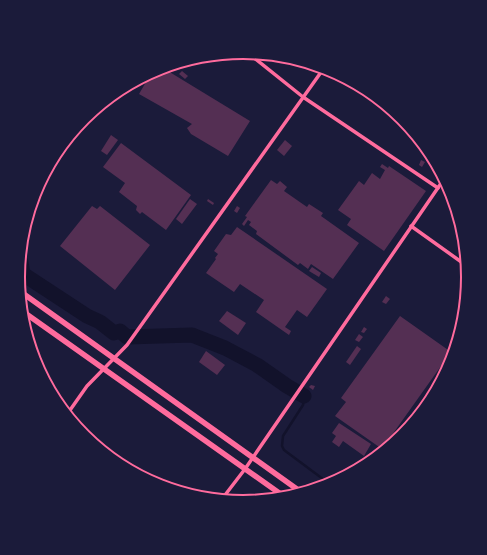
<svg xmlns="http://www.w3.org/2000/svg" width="487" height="555" font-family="'Exo 2',sans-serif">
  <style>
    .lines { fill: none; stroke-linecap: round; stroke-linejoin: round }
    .stream { stroke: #12122b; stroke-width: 2.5 }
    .river { stroke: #12122b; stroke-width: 15 }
    .building { fill: #542f53 }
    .minor { stroke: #ff6b9d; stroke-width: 3.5 }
    .primary { stroke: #ff6b9d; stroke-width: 5.5 }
    .rim { fill: none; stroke: #ff6b9d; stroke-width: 2 }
  </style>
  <rect width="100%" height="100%" fill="#1b1b3a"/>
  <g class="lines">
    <path class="stream" d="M304,396v4l-1,5 -20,31 -1,10 2,4 47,35"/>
    <path class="river" d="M21,262l2,12 64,42 13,6 14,11 6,-2 7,6 65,-2 33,13 32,17 30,21 17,10"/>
  </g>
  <g class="building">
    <path d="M163,68l87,53 -22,35 -37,-22 -4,-6 5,-4 -53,-30 7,-12 -5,-2 16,-11z"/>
    <path d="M182,71l6,5 -3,3 -6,-5z"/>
    <path d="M111,135l7,5 -11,15 -6,-4z"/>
    <path d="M285,140l7,6 -8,10 -7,-6z"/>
    <path d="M121,143l70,52 -25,35 -24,-18 -2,2 -4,-4 1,-4 -18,-14 6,-9 -22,-16z"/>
    <path d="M421,160l4,2 -3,5 -3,-2z"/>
    <path d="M382,164l6,4 1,-2 37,25 -42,60 -37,-26 4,-6 -13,-9 21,-29 5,4 8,-12 8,6 5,-9 -5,-3z"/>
    <path d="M271,180l6,4 3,-3 7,6 -3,4 23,16 2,-3 14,9 -2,3 38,27 -26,36 -22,-15 -3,5 -8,-6 -2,2 -42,-31 1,-3 -8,-6 2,-3 -3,-2 -4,6 -2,-2 5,-7 -2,-1z"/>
    <path d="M190,199l7,5 -15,20 -6,-5z"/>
    <path d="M208,199l6,4 -1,2 -6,-4z"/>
    <path d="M92,206l5,3 3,-3 50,39 -35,45 -55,-44z"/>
    <path d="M237,206l3,2 -3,5 -3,-2z"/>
    <path d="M237,227l90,62 -20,28 -10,-7 -12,17 6,4 -2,4 -33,-23 8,-12 -24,-16 -6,8 -28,-19 10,-14 -1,-1 3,-4 -4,-3 12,-17 5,1z"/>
    <path d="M312,267l9,6 -2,4 -10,-6z"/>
    <path d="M386,296l4,3 -4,5 -4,-2z"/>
    <path d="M227,311l19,12 -8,12 -19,-14z"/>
    <path d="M400,316l51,36 -69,97 -47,-33 11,-14 -5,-4z"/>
    <path d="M364,327l3,2 -3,4 -3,-1z"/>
    <path d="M359,334l4,3 -4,5 -4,-2z"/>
    <path d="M357,346l4,3 -11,16 -4,-3z"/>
    <path d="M206,351l19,14 -8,10 -18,-13z"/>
    <path d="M311,385l4,1 -2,4 -4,-3z"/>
    <path d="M339,423l32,21 -7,12 -21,-15 -4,6 -7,-5 4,-6 -4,-3z"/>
    <path d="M410,424l1,1 -8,12 -3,2z"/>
  </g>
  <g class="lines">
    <g class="minor">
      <path d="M248,53l55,44 135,91"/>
      <path d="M411,226l56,40"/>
      <path d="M68,413l19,-27 40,-41 197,-277"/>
      <path d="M222,499l23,-30 199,-290"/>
    </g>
    <g class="primary">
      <path d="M21,292l280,200"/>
      <path d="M25,313l257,182"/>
    </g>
  </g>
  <path d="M0 0H487V555H0ZM25 277a218 218 0 1 1 436 0a218 218 0 1 1-436 0Z" fill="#1b1b3a" fill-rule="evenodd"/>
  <path class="rim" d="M25 277a218 218 0 1 1 436 0a218 218 0 1 1-436 0Z"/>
</svg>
